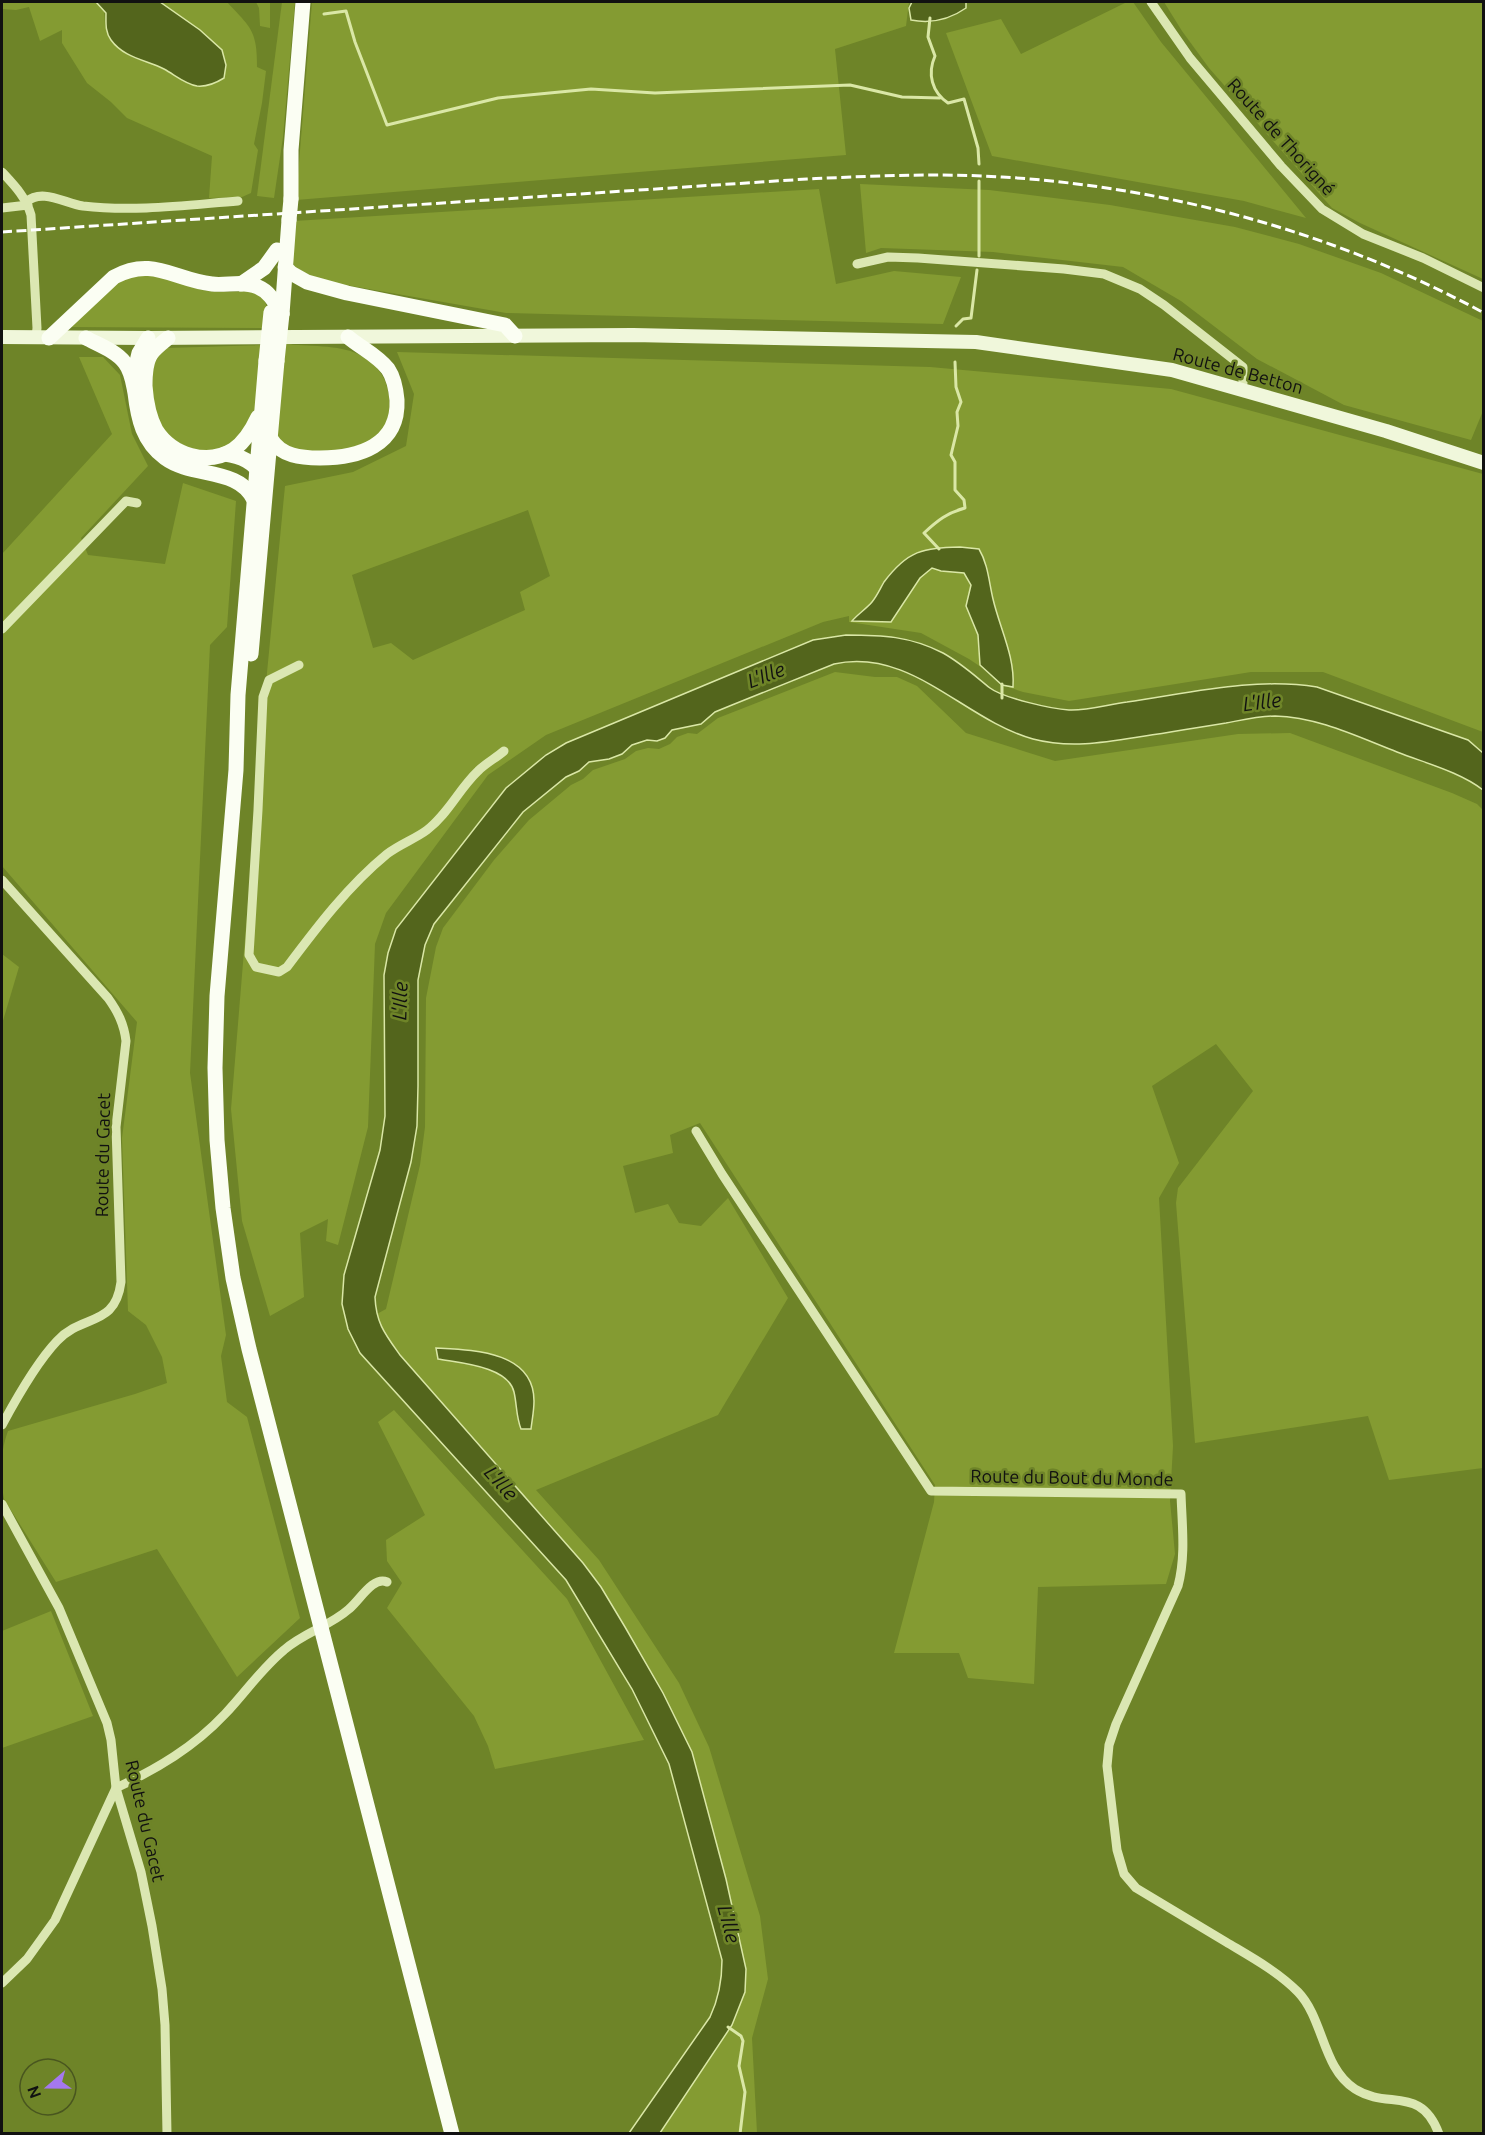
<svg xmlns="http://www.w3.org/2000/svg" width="1485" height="2135" font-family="Ubuntu,sans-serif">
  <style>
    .green { fill: #849b32; fill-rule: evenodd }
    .water { fill: #53651c; stroke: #dae7a6; stroke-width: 1.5 }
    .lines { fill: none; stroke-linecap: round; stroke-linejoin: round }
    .stream { stroke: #dae7a6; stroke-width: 3 }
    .minor { stroke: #dbe7b2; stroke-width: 9 }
    .secondary { stroke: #f0f7db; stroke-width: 14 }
    .primary { stroke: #fbfef3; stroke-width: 15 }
    .rail { stroke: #fff; stroke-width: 3; stroke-dasharray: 10 4.5; stroke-linecap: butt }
    .primary-bridge { stroke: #fbfef3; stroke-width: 15 }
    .labels { text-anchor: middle; stroke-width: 5; stroke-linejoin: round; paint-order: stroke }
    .street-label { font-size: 18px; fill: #111; stroke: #6e8428 }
    .water-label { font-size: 20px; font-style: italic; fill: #111; stroke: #6e8428 }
  </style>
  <rect width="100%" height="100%" fill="#6e8428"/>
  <g class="green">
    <path d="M2,2h94l8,7 1,17 11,19 18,13 25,8 37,20 12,-1 16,-7 -19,-43 -45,-33h67c24,26 30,28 30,65l9,4 -4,32 -8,41 4,6 -7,43 -9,4 -33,1 3,-42 -85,-38 -16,-16 -24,-19 -25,-40v-13l-22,11 -11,-34 -13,3 -14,-1z"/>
    <path d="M256,2h14v26l-10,-2 -1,-18z"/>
    <path d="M282,2h13l-12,135 -9,61 -17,-2z"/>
    <path d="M312,2h597l-3,24 -71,23 11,106 -550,45z"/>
    <path d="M1127,2h6l28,40 145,176 -62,-17 -252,-45 -46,-123 55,-14 20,35z"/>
    <path d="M1164,2h319v277l-123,-56 -28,-15 -123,-140 -27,-37z"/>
    <path d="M860,184l129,6 121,15 125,22 64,17 82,29 102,48v90l-12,29 -127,-35 -87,-46 -76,-58 -58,-34 -130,-15 -112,-4 -15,5z"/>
    <path d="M819,189l17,95 58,-13 67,6 -18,47 -437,-11 -189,-33 -23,-14 -2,-10 2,-35z"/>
    <path d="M142,274c21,2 40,10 60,16 18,4 36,1 53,1 16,13 12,18 10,37l-195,-1 52,-49z"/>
    <path d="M285,344c21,2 55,1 73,10 16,8 27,20 30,37 11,46 -29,61 -68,61 -10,0 -22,0 -32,-4 -6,-3 -8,-8 -11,-14z"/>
    <path d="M263,345c-2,25 -2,65 -16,86 -10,13 -33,23 -49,21 -6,0 -14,-7 -20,-10 -4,-3 -12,-6 -15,-10 -16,-20 -11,-53 -8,-76l12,-8z"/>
    <path d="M397,352l533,15 241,22 312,85v258l-160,-60h-72l-182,29 -46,-9 -21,-7 -15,-14 -18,-12 -48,-26 -72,-11v-6l-26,6 -277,113 -58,40 -102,138 -11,31 -7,183 -30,118 -12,-4 2,-22 -28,14 4,64 -34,19 -28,-95 -11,-112 35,-426 19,-197 68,-14 53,-26 8,-52zM528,510l22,66 -30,16 5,18 -112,50 -22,-17 -18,5 -21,-73z"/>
    <path d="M79,357h24l17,18 12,59 16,32 -67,72 7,17 77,9 18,-81 53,18 -9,126 -17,18 -20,428 36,262 -5,21 6,46 20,15 53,201 -63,59 -80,-128 -101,33 -52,-83c-4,-22 -4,-47 4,-68l127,-37 32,-11 -5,-26 -16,-32 -18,-14 -6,-173 15,-116 -135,-156v-312l110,-120z"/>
    <path d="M835,672l40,5h22l20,9 49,47 89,28 183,-27 52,-1 162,60 25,11 6,6v658l-94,12 -21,-64 -173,27 -19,-240 2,-15 75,-97 -37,-47 -64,42 27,77 -20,35 14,248 -3,55 5,53 -9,30 -128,3 -4,97 -66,-6 -9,-25h-65l40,-151 1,-17 -235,-362 -30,12 3,18 -50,13 12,47 33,-9 11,19 22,3 27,-28 60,100 -70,117 -182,75 63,70 80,123 30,64 51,169 8,63 -16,59 5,95h-97l72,-108 13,-33 1,-23 -20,-90 -34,-127 -29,-59 -62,-106 -53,-65 -148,-167 -18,-24 -7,-16 11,-6 34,-144 5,-38 1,-129 10,-51 7,-19 51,-68 35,-40 42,-35 12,-6 10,-9 32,-11 11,-8 12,-3 11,1 11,-5 7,-7 11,-4 9,1 21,-16z"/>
    <path d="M2,954l17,13 -17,57z"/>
    <path d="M394,1410l173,189 77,141 -149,29 -7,-23 -14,-30 -87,-108 15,-25 -15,-22 -1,-21 39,-25 -47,-93z"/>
    <path d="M51,1611l42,105 -91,32v-117z"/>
  </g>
  <g class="water">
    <path d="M96,2h64l40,28 22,20 4,15 -2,13c-8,5 -17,9 -27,8 -12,-2 -22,-11 -33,-17 -18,-9 -40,-11 -53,-29 -6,-8 -5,-17 -5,-27z"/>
    <path d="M912,2h54v6c-17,12 -34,16 -55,12l-2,-12z"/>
    <path d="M960,547l19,2c9,15 10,33 14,50 7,30 22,57 20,88l-11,-2 -22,-20 -2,-30 -12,-29 5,-21 -7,-12 -23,-2 -9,-3 -12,10 -29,44 -39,-1c6,-7 14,-12 20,-19 5,-6 8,-13 12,-20 24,-32 39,-34 76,-35z"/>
    <path d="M846,635c36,0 64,1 97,18 18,10 32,23 47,35 13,10 62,21 79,22 17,1 41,-6 58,-8 63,-9 127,-25 190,-15l151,53 15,13v37c-23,-18 -58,-27 -86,-38 -39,-15 -79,-35 -122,-36 -16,0 -33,4 -49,7 -27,4 -54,9 -81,13 -38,6 -74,13 -112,3 -69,-19 -122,-92 -199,-75l-102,41 -17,7 -14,12 -29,6 -7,8 -8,3 -10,-1 -15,5 -10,9 -13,5 -20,3 -10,9 -13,6 -43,35 -89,112 -9,21 -7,35v106l-1,40 -6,36 -36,135c1,26 10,37 25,58l183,208 18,24 24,40 38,66 29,59 34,127 20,90 -1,23 -13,33 -72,108h-31l81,-116c9,-19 12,-36 12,-57l-53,-196 -37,-75 -66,-109 -206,-227 -12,-24 -6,-25 2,-29 36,-125 5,-34 -1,-141 4,-22 8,-24 110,-141 40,-33 20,-12 247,-103z"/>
    <path d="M436,1348c37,2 98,3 98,53 0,10 -2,19 -3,28h-10c-5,-13 -4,-24 -7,-37 -6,-26 -55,-29 -76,-33z"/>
  </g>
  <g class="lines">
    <g class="stream">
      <path d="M324,14l22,-3 9,31 32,83 111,-27 93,-9 64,4 195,-8 52,12 38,1"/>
      <path d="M930,18l-2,19 7,19c-8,18 -3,36 13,47l16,-4 14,49 1,16"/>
      <path d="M979,256v-75"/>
      <path d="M956,326l7,-7 8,-1 6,-48"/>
      <path d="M939,549l-15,-16c14,-13 23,-20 41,-25l-1,-8 -9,-10v-28l-4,-7 7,-29 -1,-14 4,-10 -5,-15 -1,-25"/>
      <path d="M1002,698v-14"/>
      <path d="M728,2027l13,9 2,5 -4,25 6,26 -5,42"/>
    </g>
    <g class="minor">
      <path d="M1151,2l39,56 91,108 41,43 41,25 60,24 61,30"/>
      <path d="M2,172c12,13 24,25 29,43l6,113 -1,10"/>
      <path d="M26,202c16,-14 38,1 57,4 51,6 104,-1 155,-5"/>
      <path d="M2,208l26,-3"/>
      <path d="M857,264l31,-7 30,1 146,11 40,5 36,15 24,16 79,62v16l-4,6"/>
      <path d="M2,629l124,-128 11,2"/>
      <path d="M299,665l-30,15 -6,17 -5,113 -9,145 7,12 23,5 8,-5c30,-40 61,-81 100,-113 13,-10 28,-15 40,-24 21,-16 32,-41 51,-59 8,-8 18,-13 26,-20"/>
      <path d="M2,880l106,118c10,14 16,26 18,43l-10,86 5,155c-6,46 -38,31 -64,59 -20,21 -41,58 -55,84"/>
      <path d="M696,1131l26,43 209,317 250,3c1,31 5,62 -3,92l-62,138 -7,21 -2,21 10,84 7,24 12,14c30,18 60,36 90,54 25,15 51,29 72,50 26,27 24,76 57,97 33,21 66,-4 84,45"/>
      <path d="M2,1504l57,104 48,115 4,17 5,48 25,84 11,54 10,63 3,36 2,109"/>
      <path d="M2,1983l25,-24 28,-39 61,-132c41,-19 78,-41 109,-74 20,-21 36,-45 59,-64 19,-17 46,-24 65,-41 11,-9 24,-33 38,-27"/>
    </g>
    <path class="secondary" d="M2,337l146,1 485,-3 343,7 196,28 214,61 98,32"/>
    <g class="primary">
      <path d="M291,199v-49l12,-148"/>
      <path d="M285,267l6,6 16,9 40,11 158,32 10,11"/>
      <path d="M241,284l23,-16 13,-18"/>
      <path d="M282,314l7,-94"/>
      <path d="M49,338l65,-61c39,-21 60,3 98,7 14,2 32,-4 46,3 12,5 17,16 24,27"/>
      <path d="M86,338c13,7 30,13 39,25 7,9 8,20 10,30 3,26 8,49 30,65 27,20 74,9 89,42"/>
      <path d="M168,338c-6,5 -13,10 -17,16 -6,9 -6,22 -6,32 1,14 4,31 11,44 16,25 51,36 77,20 12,-8 19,-20 25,-33"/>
      <path d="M266,361l-28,334 -2,75 -19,226 -2,72 2,72 6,68 10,70 16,71 203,785"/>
      <path d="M133,378l6,-25 9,-15"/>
      <path d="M271,439c10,17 30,19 49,19 38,0 79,-12 77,-58 -1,-11 -3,-22 -9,-31 -11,-14 -27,-21 -40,-32"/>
      <path d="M225,454c15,2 29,8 36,21"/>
      <path d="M251,654l26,-293"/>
    </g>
    <path class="rail" d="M2,232l805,-53c65,-3 130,-6 195,-2 167,10 335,56 482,136"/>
    <g class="primary-bridge">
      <path d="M289,220l2,-21"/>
      <path d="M266,361l5,-49"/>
      <path d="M277,361l5,-47"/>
    </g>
  </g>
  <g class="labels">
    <g class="street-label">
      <text transform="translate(1281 137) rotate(48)" y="6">Route de Thorigné</text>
      <text transform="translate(1238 371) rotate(15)" y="6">Route de Betton</text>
      <text transform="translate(103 1155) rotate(-89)" y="6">Route du Gacet</text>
      <text transform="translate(1072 1478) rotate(1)" y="6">Route du Bout du Monde</text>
      <text transform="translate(145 1821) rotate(77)" y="6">Route du Gacet</text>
    </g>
    <g class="water-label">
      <text transform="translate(766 675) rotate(-21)" y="7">L'Ille</text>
      <text transform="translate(1262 702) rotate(-7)" y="7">L'Ille</text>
      <text transform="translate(400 1001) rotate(-88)" y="7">L'Ille</text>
      <text transform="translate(501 1483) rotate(48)" y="7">L'Ille</text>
      <text transform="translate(729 1924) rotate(75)" y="7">L'Ille</text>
    </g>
  </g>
  <rect width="1485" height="2135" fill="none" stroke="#111111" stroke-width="6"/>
  <g transform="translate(48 2087) rotate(250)"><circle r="28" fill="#6e8428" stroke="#49561f" stroke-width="1.5"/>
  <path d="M0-4.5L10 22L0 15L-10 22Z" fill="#a578ef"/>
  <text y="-9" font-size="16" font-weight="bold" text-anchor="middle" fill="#111111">N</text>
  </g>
</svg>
